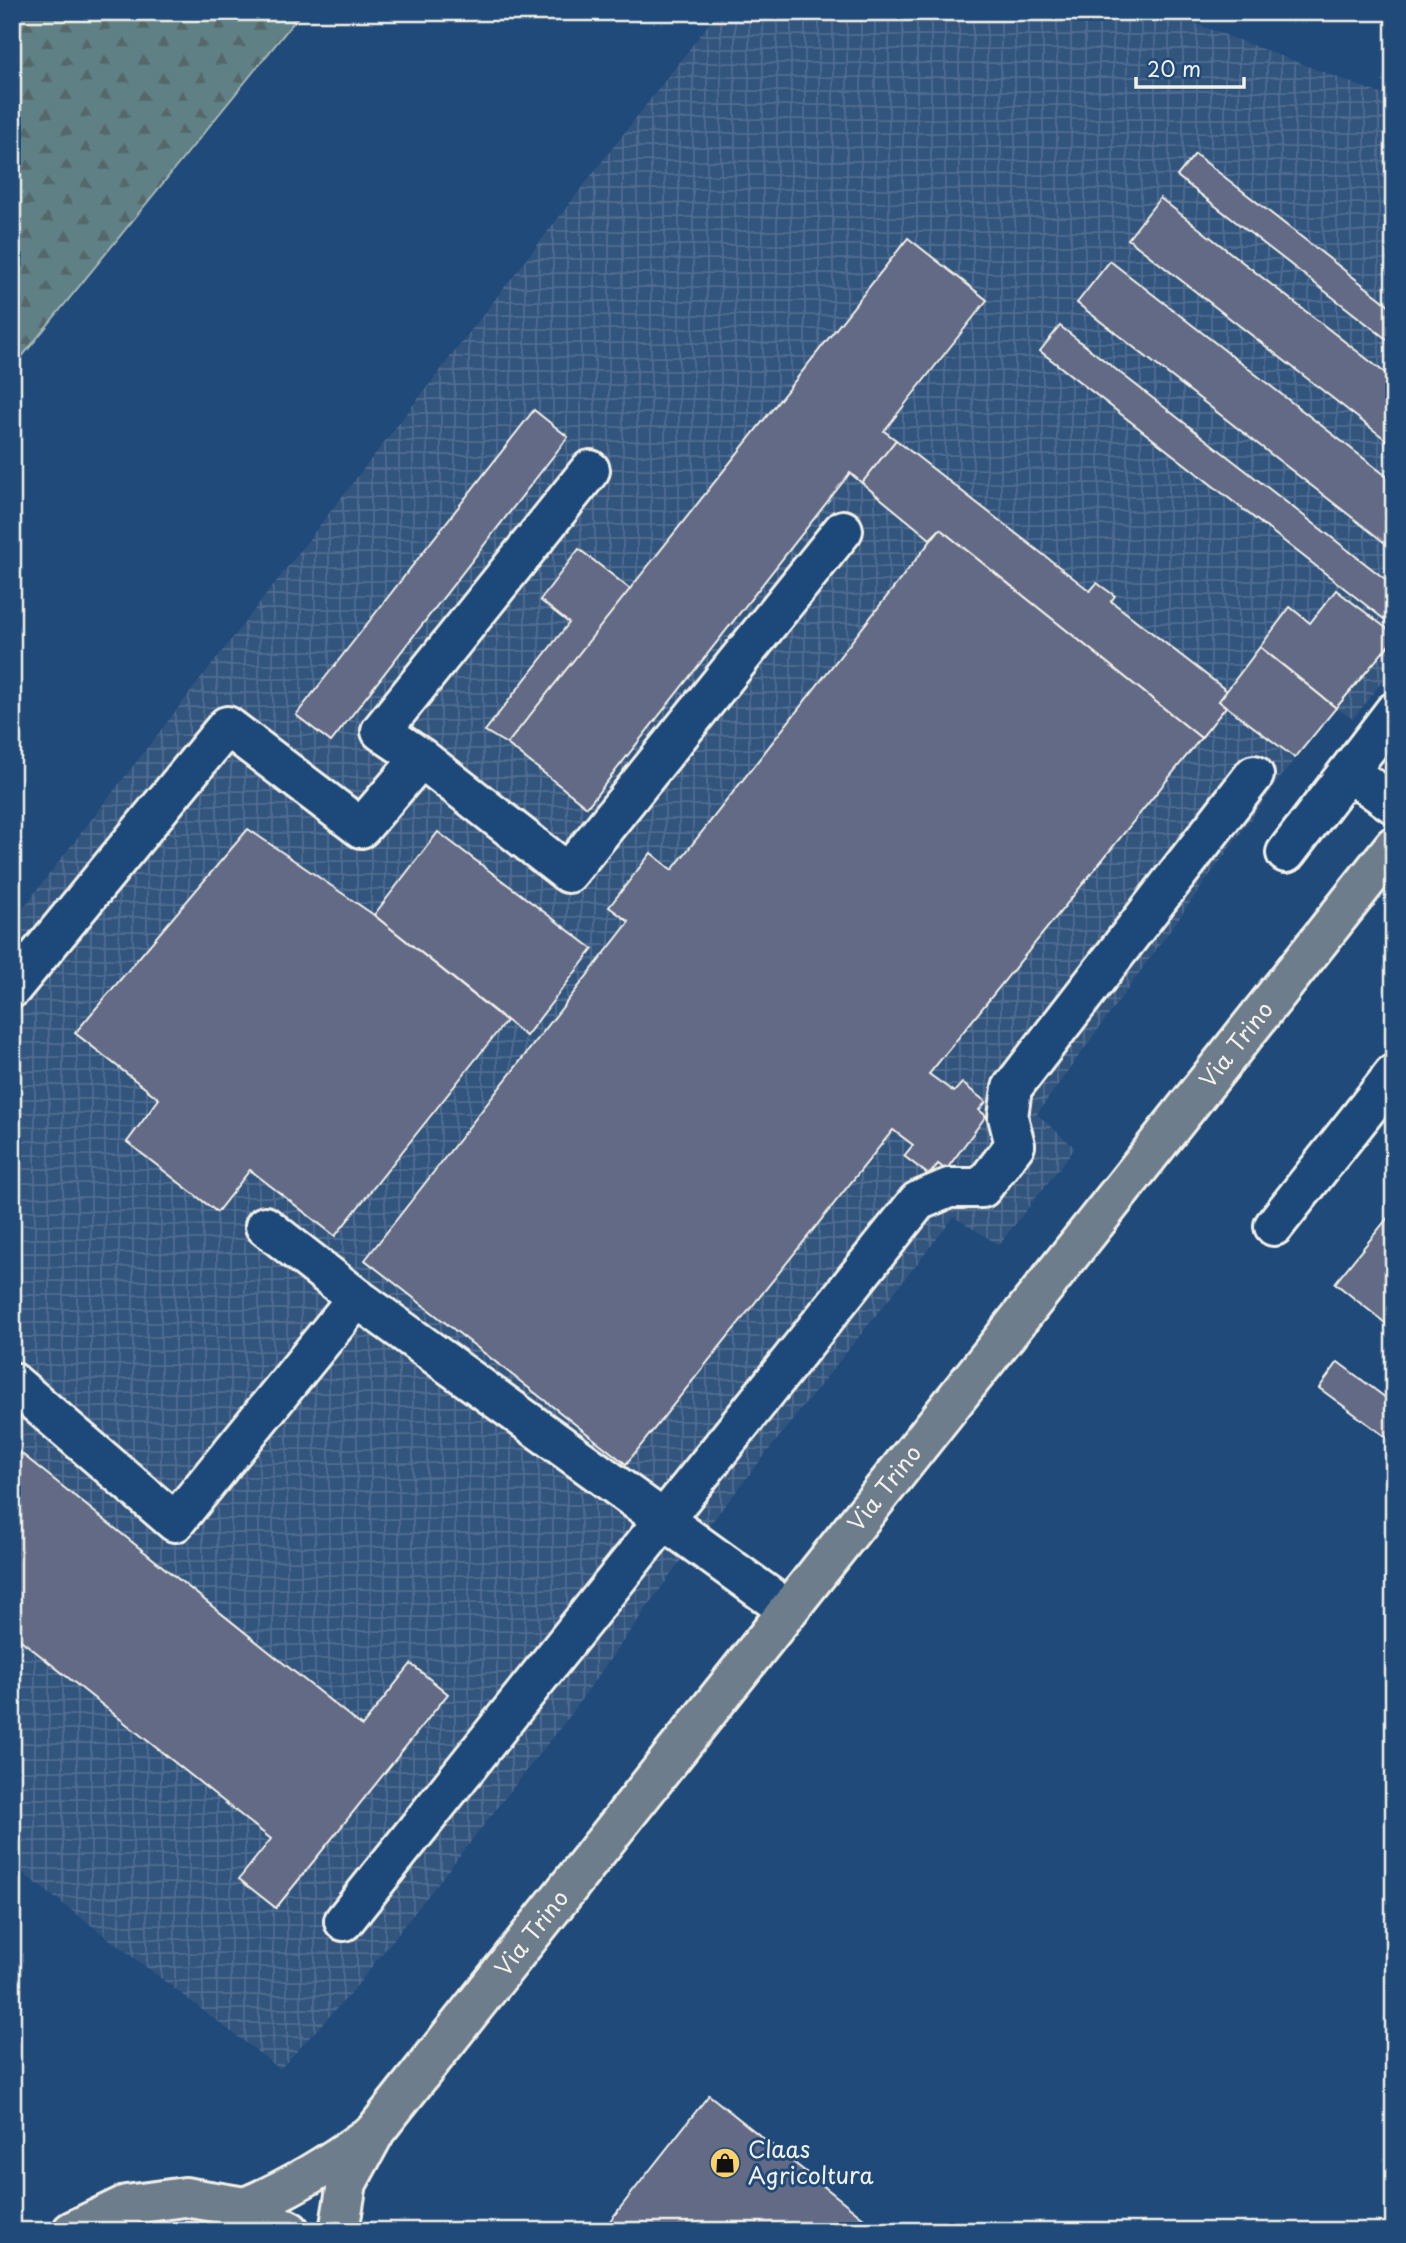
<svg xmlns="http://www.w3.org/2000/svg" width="1406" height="2243" font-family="'Playpen Sans',sans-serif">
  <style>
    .industrial { fill: url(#industrial-grid) }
    .forest { fill: url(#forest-firs); stroke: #a9b8b6; stroke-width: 2 }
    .building { fill: #626a86; stroke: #f4f1e8; stroke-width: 2 }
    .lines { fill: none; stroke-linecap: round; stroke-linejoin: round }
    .minor-casing { stroke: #f4f1e8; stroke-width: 44 }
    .major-casing { stroke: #f4f1e8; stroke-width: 44 }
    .minor { stroke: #1f4a7a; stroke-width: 38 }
    .major { stroke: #6d7d8c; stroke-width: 38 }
    .labels { text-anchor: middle; stroke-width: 6; stroke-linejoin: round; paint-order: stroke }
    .street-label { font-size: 23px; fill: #f4f1e8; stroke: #1f4a7a }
    .poi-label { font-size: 23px; fill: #f4f1e8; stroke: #1f4a7a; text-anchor: start }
  </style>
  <defs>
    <pattern id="industrial-grid" width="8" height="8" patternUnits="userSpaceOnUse" patternTransform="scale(1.75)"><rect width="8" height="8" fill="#33547e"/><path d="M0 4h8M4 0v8" fill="none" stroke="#516d90"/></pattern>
    <pattern id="forest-firs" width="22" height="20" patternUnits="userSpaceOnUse" patternTransform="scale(1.75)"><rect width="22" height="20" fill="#5e8085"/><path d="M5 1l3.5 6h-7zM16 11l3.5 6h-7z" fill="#556769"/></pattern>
  </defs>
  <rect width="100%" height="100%" fill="#1f4a7a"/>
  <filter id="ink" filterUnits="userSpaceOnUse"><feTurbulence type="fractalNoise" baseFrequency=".0143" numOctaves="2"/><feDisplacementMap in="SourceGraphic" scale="14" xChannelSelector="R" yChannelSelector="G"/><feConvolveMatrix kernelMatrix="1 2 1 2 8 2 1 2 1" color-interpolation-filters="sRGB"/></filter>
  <g filter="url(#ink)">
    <path class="industrial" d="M718,12h447l229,87v567l-41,53 -17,-11 -41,50 -258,356 38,34 -76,97 -45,-28 -247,311 -17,-13 -6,41 -119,166 -213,270 -72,77 -268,-204v-943z"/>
    <path class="forest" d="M12,12h290l-290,357z"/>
    <g class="building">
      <path d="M1195,154l199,155v36l-217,-169z"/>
      <path d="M1160,198l234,182v66l-266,-207z"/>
      <path d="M908,238l79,62 -103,131 12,9 -34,43 -12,-10 -263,334 -80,-63z"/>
      <path d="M1110,261l284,221v68l-317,-247z"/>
      <path d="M1060,326l334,260v41l-354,-276z"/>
      <path d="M534,410l34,27 -237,305 -35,-27z"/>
      <path d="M896,440l194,151 7,-8 18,13 -4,5 116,90 -8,10 7,6 -25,31 -261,-209 -10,10 -68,-56z"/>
      <path d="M940,529l261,209 -272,336 25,18 8,-9 24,19 -7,8 7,6 -40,54 -8,-6 -9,11 -25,-19 9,-11 -20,-15 -267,334 -261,-204 264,-338 -20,-15 42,-54 21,17z"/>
      <path d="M579,549l51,40 -123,155 -22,-13 84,-108 -29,-23z"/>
      <path d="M1336,590l58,44v5l-58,69 -76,-61 30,-40 20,16z"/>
      <path d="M1260,647l76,61 -41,50 -76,-57z"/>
      <path d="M248,829l126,86 132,106 -171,215 -85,-66 -33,42 -90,-70 32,-43 -84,-66z"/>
      <path d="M438,832l155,117 -67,87 -152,-121z"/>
      <path d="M1394,1210v120l-59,-47z"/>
      <path d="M1338,1362l56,42v39l-75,-55z"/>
      <path d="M12,1446l350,280 49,-62 37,30 -172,214 -37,-29 32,-40 -259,-206z"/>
      <path d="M709,2095l171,136h-278z"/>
    </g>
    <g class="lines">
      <g class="minor-casing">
        <g id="minor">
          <path d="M421,758l-40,-27 209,-261"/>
          <path d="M1349,772l45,32"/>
          <path d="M1286,853l108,-141"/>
          <path d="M12,988l215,-262 134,102 60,-70 147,115 275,-343"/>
          <path d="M265,1226l92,72 431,312"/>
          <path d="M1274,1226l120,-152"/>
          <path d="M12,1382l163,140 182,-224"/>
          <path d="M344,1921l574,-720 31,-13h33l33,-43 -7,-28 4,-29 242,-313"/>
        </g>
      </g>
      <g class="major-casing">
        <g id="major">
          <path d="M245,2207c44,-18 83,-42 122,-70"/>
          <path d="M72,2231l54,-26 59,-8 60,10 45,24"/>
          <path id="s1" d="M339,2231l8,-48 29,-53 1018,-1284"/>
        </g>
      </g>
      <use href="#minor" class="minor"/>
      <use href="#major" class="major"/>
    </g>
  </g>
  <defs>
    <g id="shop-disc" transform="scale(1.575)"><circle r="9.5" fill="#ffd166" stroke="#1f4a7a"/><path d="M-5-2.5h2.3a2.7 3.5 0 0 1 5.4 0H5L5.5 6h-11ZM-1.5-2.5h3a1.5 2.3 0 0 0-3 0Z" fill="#111"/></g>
  </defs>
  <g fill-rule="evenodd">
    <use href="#shop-disc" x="725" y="2163"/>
  </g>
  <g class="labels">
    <g class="street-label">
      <text dy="8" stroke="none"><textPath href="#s1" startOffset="1494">Via Trino</textPath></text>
      <text dy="8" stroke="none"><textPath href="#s1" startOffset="928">Via Trino</textPath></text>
      <text dy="8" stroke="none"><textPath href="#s1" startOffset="360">Via Trino</textPath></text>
    </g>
    <g class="poi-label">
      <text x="748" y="2158">Claas<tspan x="748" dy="26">Agricoltura</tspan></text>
    </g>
  </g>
  <rect width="1406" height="2243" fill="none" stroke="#1f4a7a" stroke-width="42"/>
  <rect x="21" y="21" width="1364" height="2201" fill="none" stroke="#f4f1e8" stroke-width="2.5" filter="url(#ink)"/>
  <path d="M1136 77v10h108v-10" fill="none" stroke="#f4f1e8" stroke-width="3.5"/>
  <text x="1147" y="77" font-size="21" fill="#f4f1e8" stroke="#1f4a7a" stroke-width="5" paint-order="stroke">20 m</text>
</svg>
